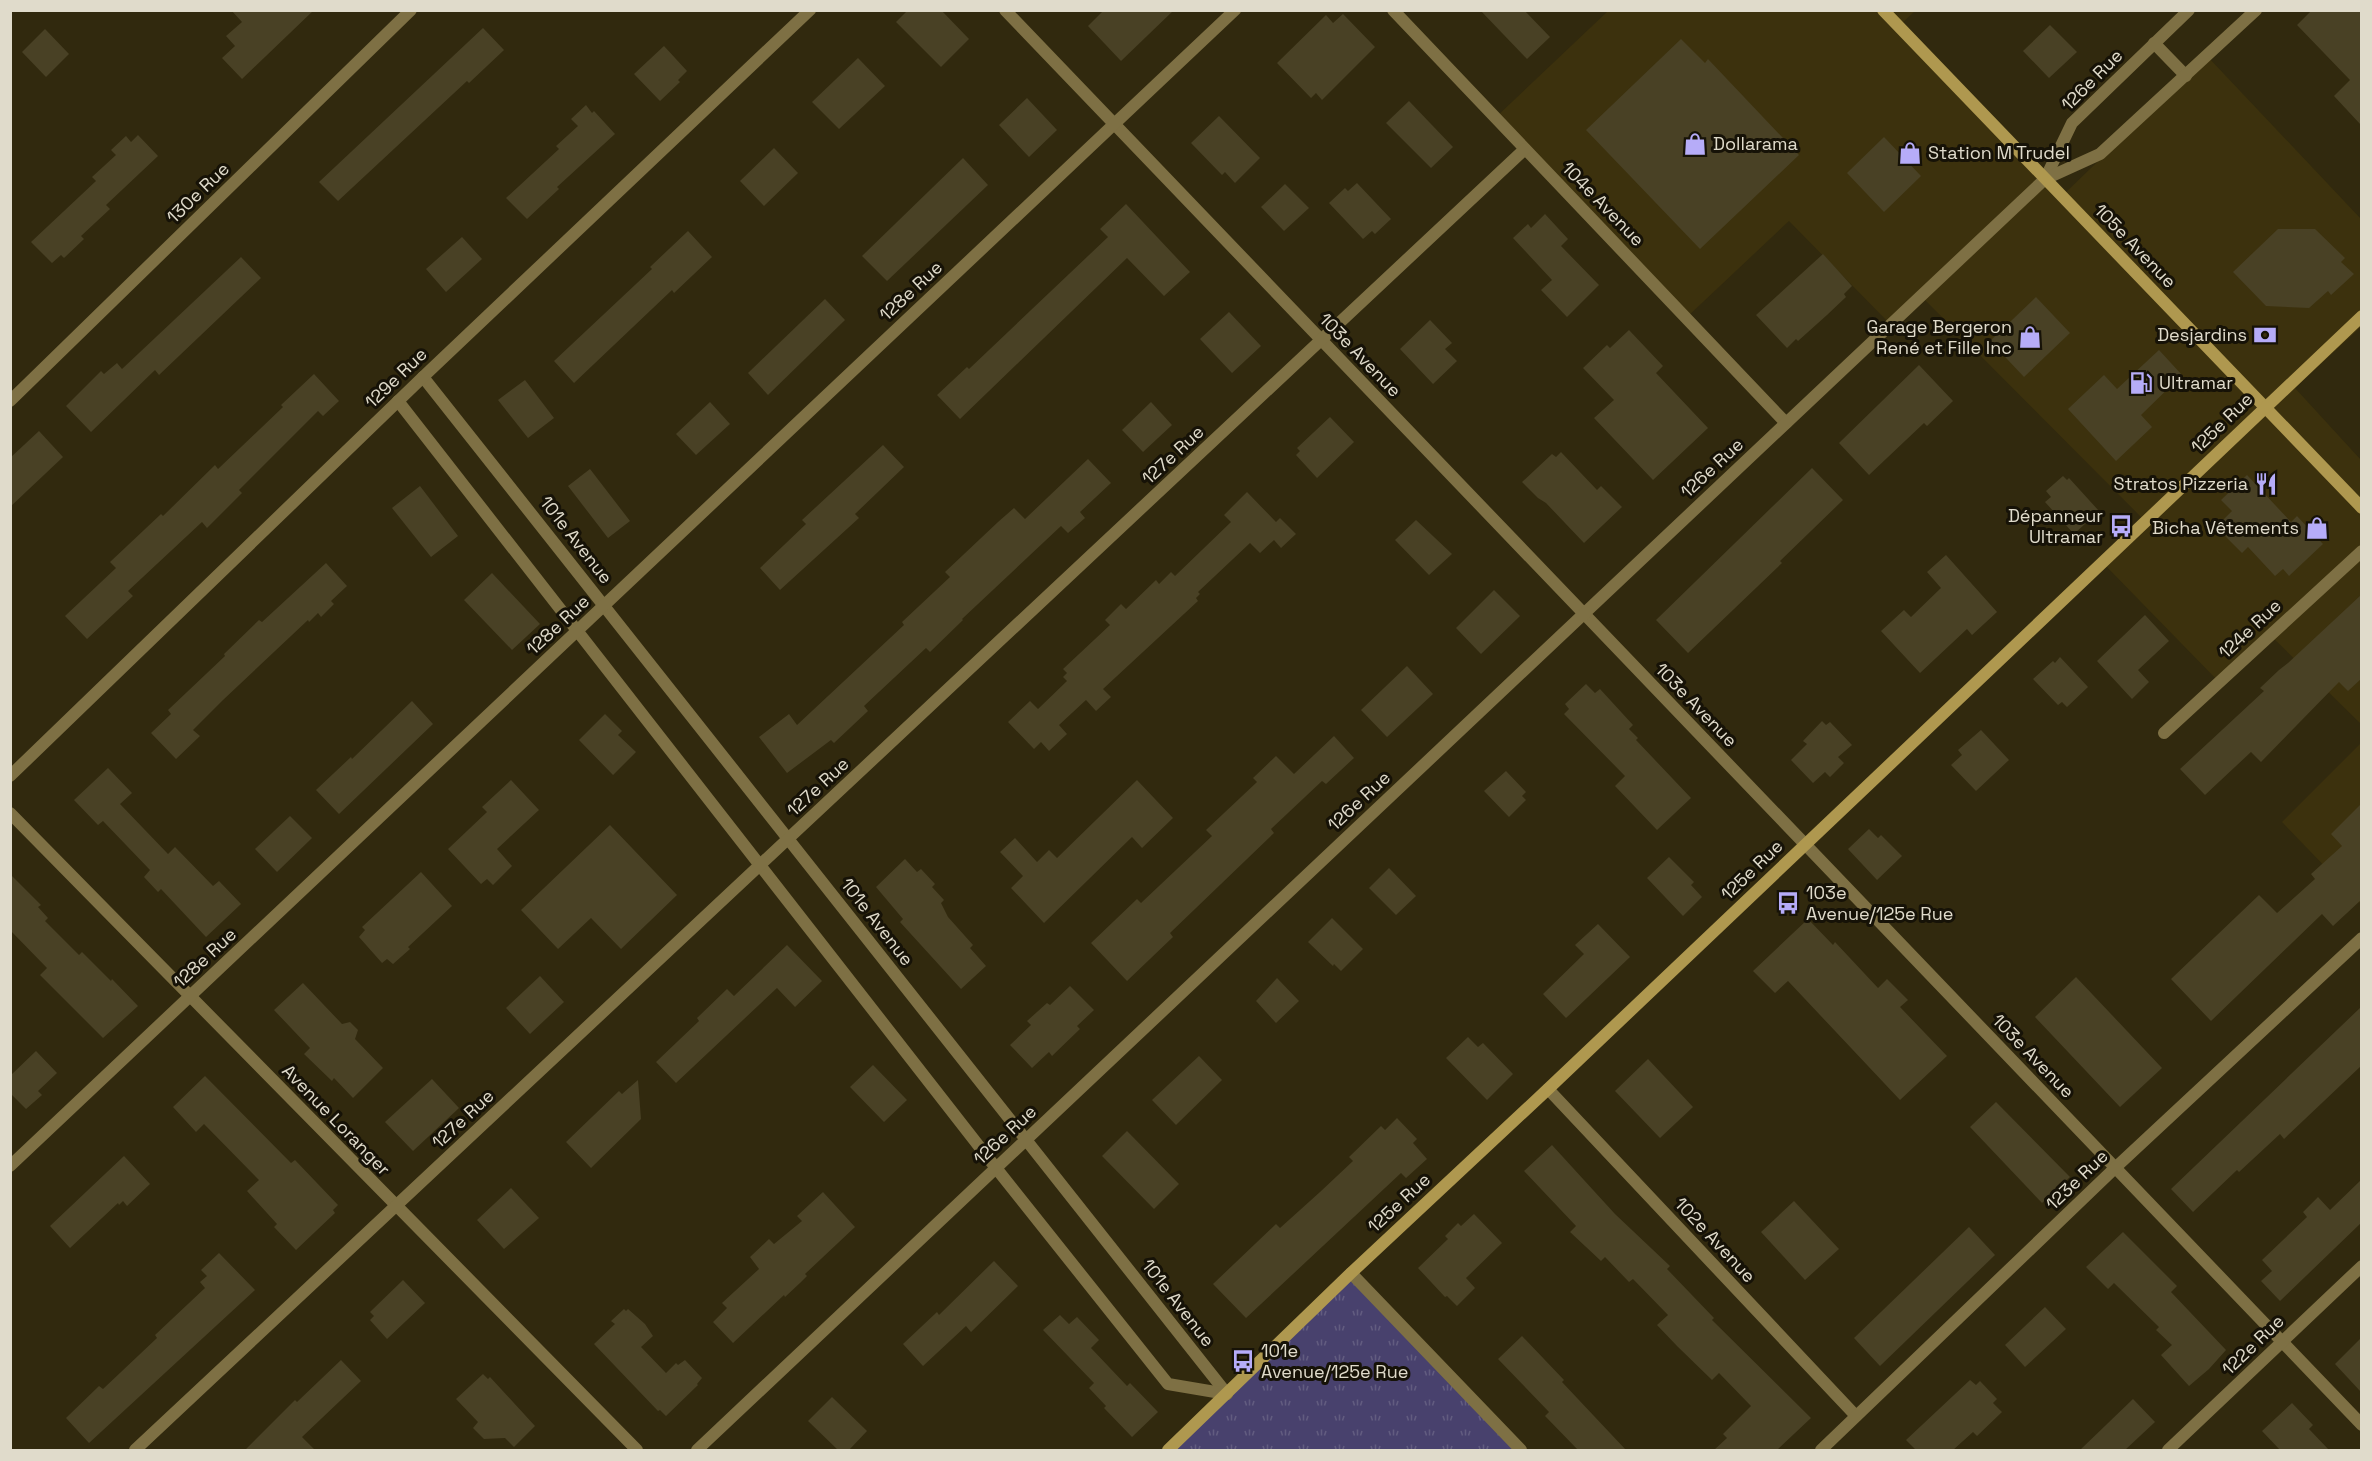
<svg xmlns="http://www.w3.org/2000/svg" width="2372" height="1461" font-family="'Space Grotesk',sans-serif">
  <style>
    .built { fill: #3c310d }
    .grass { fill: url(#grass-tufts) }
    .building { fill: #494125 }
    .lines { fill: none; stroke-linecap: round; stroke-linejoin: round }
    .street { stroke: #7e7044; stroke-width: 12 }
    .secondary { stroke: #af984f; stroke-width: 12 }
    .labels { text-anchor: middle; stroke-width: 6; stroke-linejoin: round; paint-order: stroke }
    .street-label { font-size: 18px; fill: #e0dbcb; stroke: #161207 }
    .poi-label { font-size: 18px; fill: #e0dbcb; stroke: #161207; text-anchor: start }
  </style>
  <defs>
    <pattern id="grass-tufts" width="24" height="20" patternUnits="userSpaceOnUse" patternTransform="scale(1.5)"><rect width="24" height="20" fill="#48416d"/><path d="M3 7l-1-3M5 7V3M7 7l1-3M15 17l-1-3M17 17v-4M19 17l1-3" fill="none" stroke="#625c80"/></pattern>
  </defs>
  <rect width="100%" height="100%" fill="#31290e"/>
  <g class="built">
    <path d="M1608,11h307l-16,15 163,170 145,-140 154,163v108l-66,61 66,72v264l-91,-89 -51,47 -117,-120 43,-41 -224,-225 -30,29 -102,-104 -103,97 -191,-200z"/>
    <path d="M2361,743v161l-79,-82z"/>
  </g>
  <path class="grass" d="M1351,1273l170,177h-353z"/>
  <g class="building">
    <path d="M231,10h83l-72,69 -20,-21 13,-12 -9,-10 16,-14z"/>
    <path d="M908,10h33l28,29 -28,28 -45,-45z"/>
    <path d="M1104,10h70l-53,51 -33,-35z"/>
    <path d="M1480,10h44l26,27 -23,22z"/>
    <path d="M2312,10h49v115l-27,-29 16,-16 -53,-55z"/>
    <path d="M1343,14l32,33 -53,53 -6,-7 -5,5 -34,-35 49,-48 7,8z"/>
    <path d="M2050,25l27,27 -28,26 -26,-27z"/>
    <path d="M483,28l21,22 -35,33 -2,-2 -129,120 -19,-19z"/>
    <path d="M45,29l24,25 -23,23 -24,-25z"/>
    <path d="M1681,39l24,24 3,-4 91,96 -99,94 -114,-119z"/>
    <path d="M664,46l23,25 -9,9 2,2 -20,19 -26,-27z"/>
    <path d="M858,58l27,28 -46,43 -27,-27z"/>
    <path d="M1027,98l30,32 -28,27 -30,-32z"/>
    <path d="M1409,101l44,46 -22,21 -45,-45z"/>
    <path d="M586,105l6,8 2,-2 21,23 -58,53 2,2 -32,30 -21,-21 53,-49 -3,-3 22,-20 -7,-7z"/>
    <path d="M1219,116l41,42 -25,25 -10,-11 -3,3 -31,-32z"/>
    <path d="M138,135l20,21 -52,49 4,4 -29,27 3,3 -20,19 -3,-3 -9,8 -21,-21 65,-61 -4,-4 24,-22 -5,-5 15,-14 5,6z"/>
    <path d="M1884,137l37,39 -37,36 -37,-39z"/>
    <path d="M774,148l24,25 -34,33 -24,-25z"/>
    <path d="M963,158l25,27 -101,96 -25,-25z"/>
    <path d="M1357,183l34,36 -16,15 -3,-3 -9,8 -34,-36 16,-15 3,3z"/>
    <path d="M1285,184l24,24 -25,23 -23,-24z"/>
    <path d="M1126,204l64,68 -26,24 -37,-38 -167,161 -23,-24 30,-28 2,2 139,-132 -8,-8z"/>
    <path d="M1545,214l23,25 -7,7 38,39 -32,32 -26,-27 11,-10 -39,-42 15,-14 3,4z"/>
    <path d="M2278,229h37l30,29 -4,4 13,12 -23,21 -3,-4 -19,17 -43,-2 -33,-34z"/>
    <path d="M688,231l24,26 -38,36 -2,-3 -98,93 -20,-22 98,-92 -2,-2z"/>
    <path d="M462,237l20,22 -36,33 -20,-23z"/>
    <path d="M1823,254l29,32 -8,8 2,3 -19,18 -29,26 -2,-2 -9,9 -31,-33z"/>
    <path d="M241,257l20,21 -102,97 -4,-5 -64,62 -25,-26 35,-35 3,3 13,-11 5,6z"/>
    <path d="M2036,297l34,36 -46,44 -34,-36z"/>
    <path d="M825,299l20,21 -77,75 -20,-22z"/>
    <path d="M1229,312l32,34 -29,27 -32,-34z"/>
    <path d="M1430,320l22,23 -7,6 12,12 -24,23 -33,-35z"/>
    <path d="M1629,330l34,36 -7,7 52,55 -55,52 -59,-62 20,-18 -31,-32 24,-23 3,3z"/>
    <path d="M2159,350l23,25 -41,40 11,12 -36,34 -48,-52 36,-34 13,14z"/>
    <path d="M1919,365l34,36 -26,25 -3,-3 -55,52 -30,-32z"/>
    <path d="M314,374l25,27 -16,15 -5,-5 -79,79 3,3 -35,35 -5,-6 -74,69 5,5 -46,43 -22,-23 51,-48 -6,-6 51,-48 2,2 52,-51 3,4 65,-62 -2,-2z"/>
    <path d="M525,380l29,38 -26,20 -30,-38z"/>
    <path d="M710,402l20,22 -34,31 -20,-21z"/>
    <path d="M1151,402l21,23 -29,27 -21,-22z"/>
    <path d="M1330,417l24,25 -37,36 -21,-23 4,-4 -3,-3z"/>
    <path d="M39,431l24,26 -53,50v-49z"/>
    <path d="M883,445l21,22 -49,47 4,4 -79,72 -20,-22 46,-44 -4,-4z"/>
    <path d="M1561,452l36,38 4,-4 21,21 -38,36 -38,-40 -8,-5 -16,-16 30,-28 4,3z"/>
    <path d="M1088,459l23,24 -31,29 5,6 -17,15 -7,-7 -99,93 1,1 -33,32 -4,-4 -62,58 4,5 -34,32 -3,-3 -44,33 -28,-36 30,-23 8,11 107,-100 -2,-3 48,-45 -5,-5 53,-50 16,-14 11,11z"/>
    <path d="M1812,468l31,32 -63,61 2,2 -94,90 -32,-33z"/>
    <path d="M590,469l40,52 -22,17 -40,-52z"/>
    <path d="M2247,475l44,47 6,-6 26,28 -34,32 -6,-7 -8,7 -27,-29 -6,6 -26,-26 16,-16 -11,-11z"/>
    <path d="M2063,476l4,4 2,-2 30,33 -25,23 -29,-32 6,-5 -5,-6z"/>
    <path d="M420,486l38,50 -27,21 -39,-49z"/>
    <path d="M1247,492l29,30 4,-4 16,16 -15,14 -7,-8 -14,13 -10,-10 -52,49 2,2 -4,4 2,3 -95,88 8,8 -15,14 -10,-11 -27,25 8,9 -18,17 -8,-9 -7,7 -26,-27 22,-21 8,8 29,-28 -4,-4 4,-4 -4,-4 47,-44 -5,-5 16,-16 5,5 30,-29 3,4 12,-12 4,4 56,-54 -7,-7z"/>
    <path d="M1416,520l36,34 -23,21 -34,-35z"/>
    <path d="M1946,555l51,57 -25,23 -5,-6 -47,44 -39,-42 23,-21 7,7 30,-29 -14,-16z"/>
    <path d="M326,563l21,23 -16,15 3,3 -13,13 -3,-4 -9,9 -1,-2 -85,80 -30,30 7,6 -24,23 -25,-26 20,-19 -3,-4 57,-54 -1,-2 35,-34 3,2z"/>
    <path d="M492,573l48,51 -28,26 -48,-50z"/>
    <path d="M1494,590l26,26 -39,38 -25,-26z"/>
    <path d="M2361,595v84l-13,12 -9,-9 -78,80 -10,-10 -46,43 -25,-26 84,-78 -4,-3 19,-18 9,-7z"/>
    <path d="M2145,615l24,26 -31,29 11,12 -17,17 -35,-38z"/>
    <path d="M2060,657l28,30 -21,20 -5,-5 -4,3 -25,-26 20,-18 2,2z"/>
    <path d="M1407,666l26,28 -46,43 -26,-27z"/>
    <path d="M1586,684l9,9 5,-4 33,36 -4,4 9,9 -2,2 55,58 -34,32 -42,-44 10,-10 -61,-62 5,-5 -4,-5z"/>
    <path d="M412,701l21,23 -94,90 -23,-24 35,-33 1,2z"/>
    <path d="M605,714l17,17 -4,4 18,17 -23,23 -34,-35z"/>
    <path d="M1822,721l4,4 4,-3 22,23 -14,12 6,6 -14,14 -5,-5 -12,11 -22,-23 16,-16 -4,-3z"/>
    <path d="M1981,730l28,30 -33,31 -25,-26 11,-10 -4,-5z"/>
    <path d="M1334,736l20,22 -28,26 -4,-3 -51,48 3,4 -104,100 3,4 -46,44 -36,-38 46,-44 4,4 71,-67 -6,-6 51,-48 -4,-4 23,-22 18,18z"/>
    <path d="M108,768l24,25 -12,11 48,50 7,-7 38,39 6,-5 22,23 -35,33 -45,-48 -3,3 -14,-15 6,-7 -47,-49 -5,4 -24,-25z"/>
    <path d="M1506,771l20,21 -4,4 4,4 -17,17 -25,-26z"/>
    <path d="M511,780l28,30 -42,39 15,17 -19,19 -6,-6 -6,5 -33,-35 39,-37 -5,-5z"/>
    <path d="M1137,780l36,38 -31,30 -10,-11 -88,86 -33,-35 12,-12 -23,-24 15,-14 22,24 12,-12 8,8z"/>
    <path d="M2361,804v96l-28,26 -11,-12 -111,107 -40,-42 88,-84 18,18 38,-34 -4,-5 31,-28 -11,-12z"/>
    <path d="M290,816l22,22 -35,34 -22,-23z"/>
    <path d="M610,825l67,70 -56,54 -30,-31 -33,31 -37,-39z"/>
    <path d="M1869,829l9,9 3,-3 21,21 -25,24 -29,-31z"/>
    <path d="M1669,857l25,25 -3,3 11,12 -19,19 -36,-38z"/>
    <path d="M905,859l12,13 4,-3 14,15 -3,3 12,13 -3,3 7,14 25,28 -3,3 16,18 -25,23 -61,-67 3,-3 -27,-32z"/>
    <path d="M1389,868l27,28 -20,19 -27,-27z"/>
    <path d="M421,872l31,34 -44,41 2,2 -17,15 -6,-5 -5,4 -23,-26 6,-7 -3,-3z"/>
    <path d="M10,874l31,31 -3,2 10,11 -3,3 34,34 3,-3 29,29 1,-2 26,27 -35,32 -63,-63 7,-7 -37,-38z"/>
    <path d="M1332,918l31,31 -22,22 -7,-7 -1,2 -25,-24z"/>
    <path d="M1808,919l25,26 2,-3 43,46 9,-9 21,21 -8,7 47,49 -47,44 -112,-119 -13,12 -22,-22z"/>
    <path d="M1598,924l32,33 -64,61 -23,-24 41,-40 -9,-9z"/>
    <path d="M787,945l35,36 -27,26 -18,-19 -101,95 -20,-21 43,-41 -2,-3 30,-29 7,7z"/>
    <path d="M540,976l24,26 -34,32 -24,-26z"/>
    <path d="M2076,977l86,91 -42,39 -85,-90z"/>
    <path d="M1277,978l22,23 -23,22 -20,-22z"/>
    <path d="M303,983l39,41 8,-2 8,8 -3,9 28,29 -30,30 -19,-20 -2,3 -28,-27 6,-6 -36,-38z"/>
    <path d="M1070,986l24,24 -17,16 3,3 -28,27 -3,-4 -17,16 -22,-23 21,-20 -4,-4 20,-18 3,2z"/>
    <path d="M2361,1007v59l-77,73 -4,-5 -41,38 -2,-2 -44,42 -22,-23z"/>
    <path d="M1468,1037l10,10 5,-4 30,31 -26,26 -41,-42z"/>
    <path d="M36,1051l21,22 -19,18 4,4 -16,14 -16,-16v-17z"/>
    <path d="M1199,1056l23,24 -46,45 -24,-25z"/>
    <path d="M1648,1059l45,48 -33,31 -45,-47z"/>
    <path d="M873,1065l34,35 -23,22 -34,-35z"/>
    <path d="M205,1076l86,87 4,-3 43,45 -5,5 2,3 -39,37 -22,-23 3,-3 -30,-33 12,-11 -55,-56 -8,8 -23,-25z"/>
    <path d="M432,1079l27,29 -46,43 -28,-29z"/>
    <path d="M638,1080l3,39 -50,49 -25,-26 53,-51 3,3z"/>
    <path d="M1996,1102l74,75 -28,26 -72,-76z"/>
    <path d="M1397,1118l20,21 -4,4 14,16 -21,19 -5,-5 -155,145 -33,-34 63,-60 4,4 40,-36 33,-31 -4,-4 32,-31 4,4z"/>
    <path d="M1127,1131l52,53 -25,25 -52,-53z"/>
    <path d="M1552,1145l63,69 55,52 -3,3 47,49 -2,2 99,98 -34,32h-63l13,-12 -4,-4 28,-28 -32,-33 -7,7 -35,-34 -20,-21 11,-10 -35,-36 -4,3 -24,-25 -4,4 -31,-29 6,-6 -52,-55z"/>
    <path d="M124,1156l26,28 -23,22 -4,-5 -4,4 -1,-2 -48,45 -20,-22z"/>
    <path d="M2361,1180v43l-81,78 -19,-20 11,-10 -10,-11 45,-43 -4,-5 15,-15 12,13z"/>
    <path d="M511,1188l28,30 -35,31 -27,-29z"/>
    <path d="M823,1192l32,35 -50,47 2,2 -7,7 -15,14 -1,-2 -51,48 -20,-21 14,-14 -5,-5 37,-34 -9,-12 19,-18 5,5 28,-23 -5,-5z"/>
    <path d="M1794,1201l45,48 -34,31 -44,-48z"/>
    <path d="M1474,1214l28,29 -36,35 9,10 -18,18 -10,-10 -2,1 -27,-29 30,-29 -3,-3 13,-13 3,3z"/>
    <path d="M1969,1227l26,28 -115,111 -26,-28z"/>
    <path d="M2123,1232l54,54 -6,6 55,58 -17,19 -20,17 -28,-31 11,-10 -16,-15 3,-3 -45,-44 -6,6 -22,-22z"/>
    <path d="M219,1253l36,37 -166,153 -23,-25 33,-32 4,3 54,-51 -2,-3 50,-47 -5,-6 7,-6 -6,-6z"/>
    <path d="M994,1261l24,25 -47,46 -5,-6 -43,40 -20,-22 34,-32 2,3z"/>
    <path d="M403,1280l22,23 -38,36 -17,-19 4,-4 -4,-4z"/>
    <path d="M2045,1307l21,22 -41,38 -20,-22z"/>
    <path d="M624,1309l2,2 2,-2 17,15 8,12 -12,11 25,26 10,-10 2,2 7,-5 17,18 -5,6 1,1 -32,31 -6,-6 -2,1 -64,-67 21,-20 -4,-3z"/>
    <path d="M1060,1315l9,9 8,-7 22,23 -8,8 36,38 3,-3 28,29 -26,25 -28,-29 2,-2 -17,-18 5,-5 -51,-53z"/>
    <path d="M1522,1336l42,44 -2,2 64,68h-48l-33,-34 4,-4 -51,-53z"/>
    <path d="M2361,1338v54l-26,-28z"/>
    <path d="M341,1360l20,21 -59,56 13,13h-70l50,-50 2,2z"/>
    <path d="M483,1374l5,5 2,-2 45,49 -21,21 -9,-9 -21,1 -11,-11 5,-6 -22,-23z"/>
    <path d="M1970,1380l6,5 4,-4 17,18 -4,4 9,9 -25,24 -4,-4 -20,18h-37l-10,-10z"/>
    <path d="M832,1397l35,34 -18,19h-11l-30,-29z"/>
    <path d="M2133,1399l22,23 -30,28h-45z"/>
    <path d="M2292,1403l21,22 -4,4 20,21h-49l-18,-19z"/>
  </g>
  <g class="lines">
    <g class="street">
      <path d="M1005,10l1357,1415"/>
      <path d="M1393,10l393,413"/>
      <path d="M2154,43l32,33"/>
      <path d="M2045,179l27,-56 117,-113"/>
      <path d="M423,377l804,1017"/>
      <path d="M10,401l401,-391"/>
      <path d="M398,401l598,767 172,216 59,10"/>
      <path d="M2164,733l198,-182"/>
      <path d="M10,776l413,-399 387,-367"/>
      <path d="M10,813l627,637"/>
      <path d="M1548,1089l308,327"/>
      <path d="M10,1166l1225,-1156"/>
      <path d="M1351,1273l170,177"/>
      <path d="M135,1450l1390,-1301"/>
      <path d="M697,1450l1348,-1271 55,-25 156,-144"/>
      <path d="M1821,1450l294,-282 247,-230"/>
      <path d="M2168,1450l194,-184"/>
    </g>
    <g class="secondary">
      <path d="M1883,10l479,498"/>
      <path d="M1168,1450l183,-177 197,-184 814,-773"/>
    </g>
  </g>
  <defs>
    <g id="shop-bare" transform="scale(1.8)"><path d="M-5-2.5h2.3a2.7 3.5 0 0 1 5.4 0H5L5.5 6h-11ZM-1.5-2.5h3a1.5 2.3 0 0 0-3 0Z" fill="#b6acf8" stroke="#161207" stroke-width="2.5" paint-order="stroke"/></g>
    <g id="bank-bare" transform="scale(1.8)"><path d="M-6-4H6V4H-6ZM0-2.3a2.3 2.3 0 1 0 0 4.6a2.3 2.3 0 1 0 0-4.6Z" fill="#b6acf8" stroke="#161207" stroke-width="2.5" paint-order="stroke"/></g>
    <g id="fuel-bare" transform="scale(1.8)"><path d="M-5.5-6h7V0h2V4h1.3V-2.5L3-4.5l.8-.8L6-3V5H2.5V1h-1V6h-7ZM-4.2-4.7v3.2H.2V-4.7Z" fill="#b6acf8" stroke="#161207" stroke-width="2.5" paint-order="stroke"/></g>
    <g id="restaurant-bare" transform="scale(1.8)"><path d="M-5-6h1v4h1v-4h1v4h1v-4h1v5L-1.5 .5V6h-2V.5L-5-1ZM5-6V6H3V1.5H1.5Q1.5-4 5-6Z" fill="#b6acf8" stroke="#161207" stroke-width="2.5" paint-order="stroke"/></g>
    <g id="bus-bare" transform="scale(1.8)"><path d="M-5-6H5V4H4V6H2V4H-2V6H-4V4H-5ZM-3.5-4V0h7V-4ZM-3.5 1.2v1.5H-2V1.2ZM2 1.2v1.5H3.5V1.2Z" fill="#b6acf8" stroke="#161207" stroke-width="2.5" paint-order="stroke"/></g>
  </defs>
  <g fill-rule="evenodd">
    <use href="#shop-bare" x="1695" y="144"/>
    <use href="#shop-bare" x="1910" y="153"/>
    <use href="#bank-bare" x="2265" y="335"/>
    <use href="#shop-bare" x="2030" y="337"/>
    <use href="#fuel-bare" x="2141" y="383"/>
    <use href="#restaurant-bare" x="2266" y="484"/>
    <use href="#bus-bare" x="2121" y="526"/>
    <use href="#shop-bare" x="2317" y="528"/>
    <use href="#bus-bare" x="1788" y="903"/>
    <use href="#bus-bare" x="1243" y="1361"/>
  </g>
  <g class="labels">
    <g class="street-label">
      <text transform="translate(2092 80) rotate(-45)" y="6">126e Rue</text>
      <text transform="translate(198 193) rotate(-44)" y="6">130e Rue</text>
      <text transform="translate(1603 204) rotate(46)" y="6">104e Avenue</text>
      <text transform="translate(2135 246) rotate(46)" y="6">105e Avenue</text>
      <text transform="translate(911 291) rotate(-43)" y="6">128e Rue</text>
      <text transform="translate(1360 355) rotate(46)" y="6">103e Avenue</text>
      <text transform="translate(396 378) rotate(-44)" y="6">129e Rue</text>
      <text transform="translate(2222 423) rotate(-44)" y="6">125e Rue</text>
      <text transform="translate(1173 455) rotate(-43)" y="6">127e Rue</text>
      <text transform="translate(1712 468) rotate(-43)" y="6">126e Rue</text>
      <text transform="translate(576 540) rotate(52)" y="6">101e Avenue</text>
      <text transform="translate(558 625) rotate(-43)" y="6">128e Rue</text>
      <text transform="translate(2250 629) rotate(-43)" y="6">124e Rue</text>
      <text transform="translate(1696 705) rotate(46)" y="6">103e Avenue</text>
      <text transform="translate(818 787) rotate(-43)" y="6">127e Rue</text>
      <text transform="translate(1359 801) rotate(-43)" y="6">126e Rue</text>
      <text transform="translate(1752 870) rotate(-44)" y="6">125e Rue</text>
      <text transform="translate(877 922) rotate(52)" y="6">101e Avenue</text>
      <text transform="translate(205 958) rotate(-43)" y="6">128e Rue</text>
      <text transform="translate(2033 1056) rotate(46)" y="6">103e Avenue</text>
      <text transform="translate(463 1119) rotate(-43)" y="6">127e Rue</text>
      <text transform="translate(336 1120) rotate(46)" y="6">Avenue Loranger</text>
      <text transform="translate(1005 1135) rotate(-43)" y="6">126e Rue</text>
      <text transform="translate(2077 1180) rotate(-44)" y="6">123e Rue</text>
      <text transform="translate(1399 1203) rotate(-43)" y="6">125e Rue</text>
      <text transform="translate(1715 1240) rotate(47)" y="6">102e Avenue</text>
      <text transform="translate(1178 1303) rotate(52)" y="6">101e Avenue</text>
      <text transform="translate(2253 1345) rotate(-44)" y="6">122e Rue</text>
    </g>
    <g class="poi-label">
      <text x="1713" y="150">Dollarama</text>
      <text x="1928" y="159">Station M Trudel</text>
      <text x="2012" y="333" text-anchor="end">Garage Bergeron<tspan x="2012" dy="21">René et Fille Inc</tspan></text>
      <text x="2247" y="341" text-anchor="end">Desjardins</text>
      <text x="2159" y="389">Ultramar</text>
      <text x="2248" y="490" text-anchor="end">Stratos Pizzeria</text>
      <text x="2103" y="522" text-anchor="end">Dépanneur<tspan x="2103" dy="21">Ultramar</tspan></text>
      <text x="2299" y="534" text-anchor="end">Bicha Vêtements</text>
      <text x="1806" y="899">103e<tspan x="1806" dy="21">Avenue/125e Rue</tspan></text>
      <text x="1261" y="1357">101e<tspan x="1261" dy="21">Avenue/125e Rue</tspan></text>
    </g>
  </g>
  <rect width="2372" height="1461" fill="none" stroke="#e0dbcb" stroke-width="24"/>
</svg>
